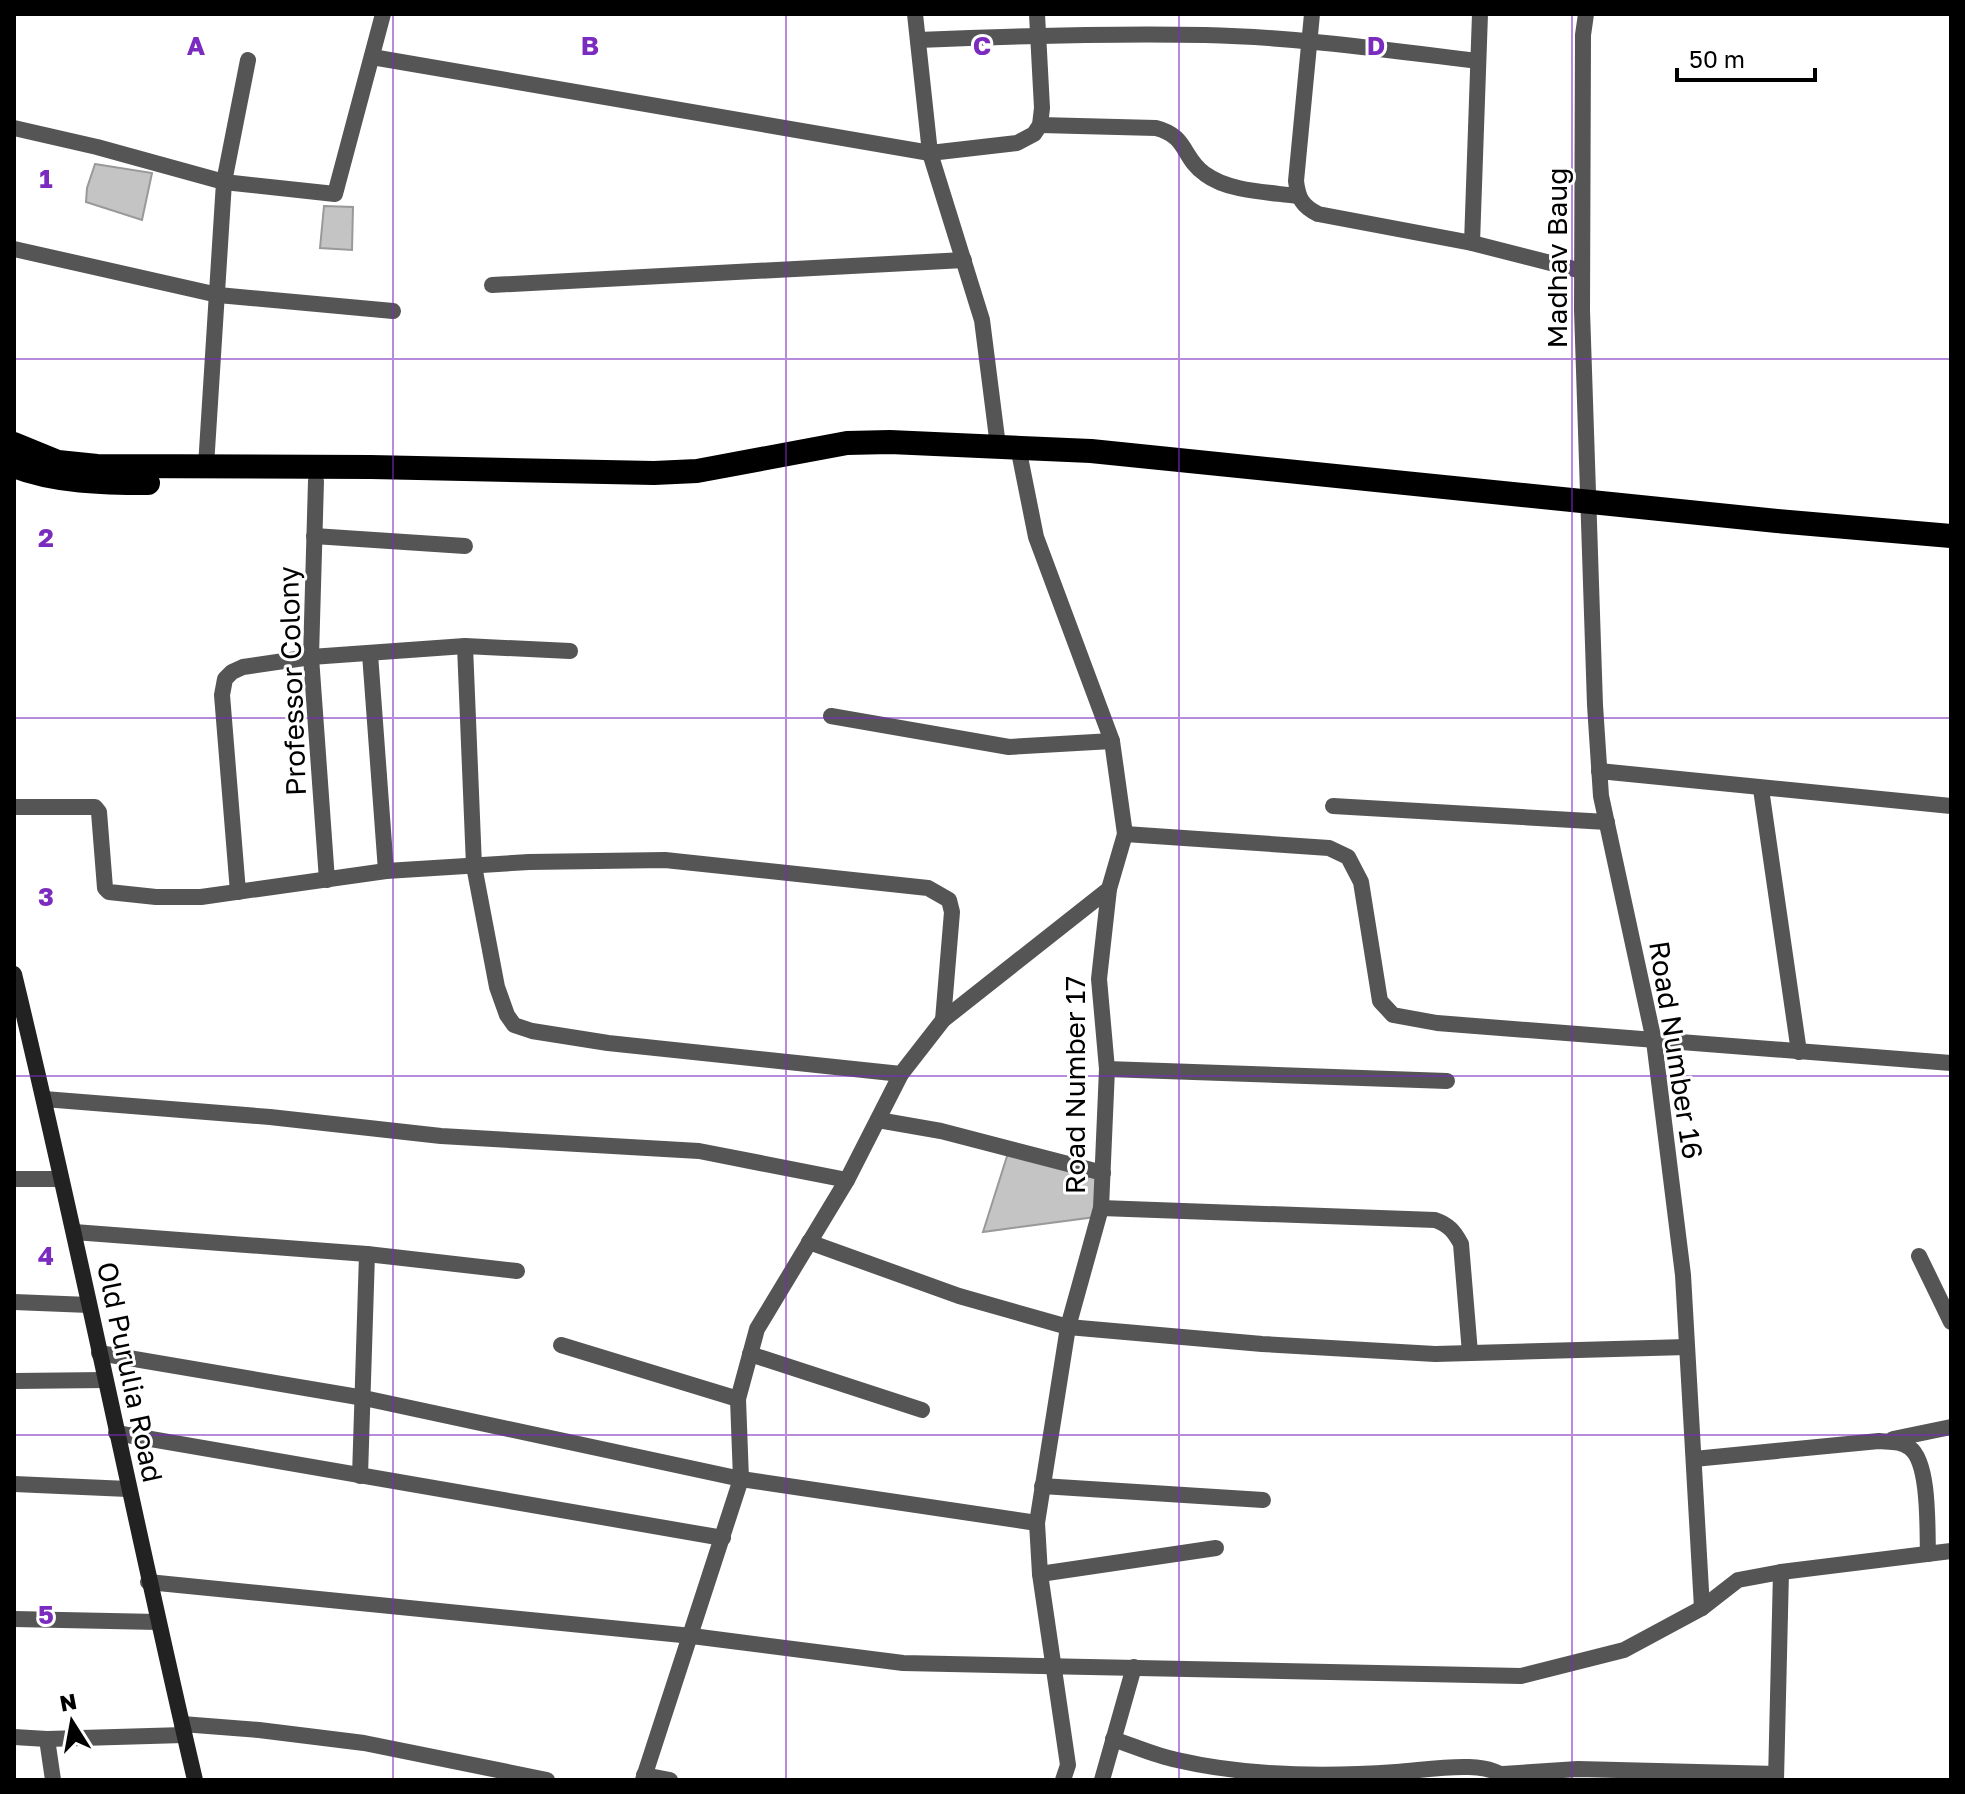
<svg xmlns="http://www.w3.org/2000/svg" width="1965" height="1794" font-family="'Golos Text',sans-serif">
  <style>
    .building { fill: #c4c4c4; stroke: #999; stroke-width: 2 }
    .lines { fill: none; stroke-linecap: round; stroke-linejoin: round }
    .street { stroke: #555; stroke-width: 16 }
    .secondary { stroke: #222; stroke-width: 16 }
    .highway { stroke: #000; stroke-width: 24 }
    .grid { fill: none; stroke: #7b2cbf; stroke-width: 2; stroke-opacity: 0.55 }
    .labels { text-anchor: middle; stroke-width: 6; stroke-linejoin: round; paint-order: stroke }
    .street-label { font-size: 28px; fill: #000; stroke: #fff }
    .grid-label { font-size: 26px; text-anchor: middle; font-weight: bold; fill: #7b2cbf; stroke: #fff; stroke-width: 6; stroke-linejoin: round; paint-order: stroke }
  </style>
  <rect width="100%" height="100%" fill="#fff"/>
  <g class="building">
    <path d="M95,164l57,9 -10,47 -56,-18 1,-14z"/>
    <path d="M324,206l29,1 -1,43 -32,-2z"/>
    <path d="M1009,1150l92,23 -6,44 -112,15z"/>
  </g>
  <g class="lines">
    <g class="street">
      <path d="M1312,14l-16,167c2,17 6,25 22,33l154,29 110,28"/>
      <path d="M1586,14l-3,21 -1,275 13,395 6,91 53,245 29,234 19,333"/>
      <path d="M918,40c96,-4 191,-7 287,-5 91,2 183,15 273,26"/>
      <path d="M372,57l558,96 -15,-139"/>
      <path d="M248,60l-24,122 111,12 48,-180"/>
      <path d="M1040,125l116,3c32,8 26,30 49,46 24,18 64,18 93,22"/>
      <path d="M14,128l83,19 127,35 -18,284"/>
      <path d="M1472,243l8,-229"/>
      <path d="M14,249l204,46 175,16"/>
      <path d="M492,285l472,-25"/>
      <path d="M998,446l-16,-126 -52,-167 87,-10 17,-9 6,-9 2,-17 -5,-94"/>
      <path d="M1018,447l18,90 76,204 13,93 -16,55 -10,90 8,90 -6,139 -33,119 -31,196 3,51 28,191 -5,15"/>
      <path d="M316,481l-5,176 16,223"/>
      <path d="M314,536l151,10"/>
      <path d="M465,646l9,220 23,121 10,28 7,10 18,6 76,12 293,31"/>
      <path d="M370,654l16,217"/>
      <path d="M831,716l178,31 103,-6"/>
      <path d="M1599,771l352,35"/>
      <path d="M1761,789l38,263"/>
      <path d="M1333,806l274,16"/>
      <path d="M14,807h81l4,5 6,76 4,4 47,5h45l185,-26 143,-9 136,-2 263,28 21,12 3,12 -9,108"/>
      <path d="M1125,834l204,14 19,9 13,25 19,119 13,14 44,8 514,40"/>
      <path d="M238,892l-16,-197 3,-16 7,-7 11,-5 68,-10 154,-11 105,5"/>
      <path d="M1107,1069l340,12"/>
      <path d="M44,1099l226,18 171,19 258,15 148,29"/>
      <path d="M878,1120l63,11 162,42"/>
      <path d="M14,1179h45"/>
      <path d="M1101,1208l334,12c14,5 19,11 26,24l9,109"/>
      <path d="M74,1232l293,22 -7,222"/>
      <path d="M809,1242l150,54 109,31 194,17 173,10 252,-7"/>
      <path d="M367,1254l150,17"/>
      <path d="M1919,1256l32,66"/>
      <path d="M14,1302l75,3"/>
      <path d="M561,1345l177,54"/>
      <path d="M99,1353l265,45 377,81 296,44"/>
      <path d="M750,1354l172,56"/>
      <path d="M14,1381l91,-1"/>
      <path d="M116,1433l607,105"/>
      <path d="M1893,1439l58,-12"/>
      <path d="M1694,1459l185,-18c11,1 22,0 31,7 20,15 17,82 18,106"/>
      <path d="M14,1484l114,5"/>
      <path d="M1042,1486l221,14"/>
      <path d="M1040,1574l176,-26"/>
      <path d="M148,1582l544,54 211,27 618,13 103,-26 78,-42 36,-28 43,-8 170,-21"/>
      <path d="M14,1619l144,3"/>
      <path d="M182,1724l77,6 105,13 183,37"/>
      <path d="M14,1737l33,2 137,-4"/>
      <path d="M47,1739l6,41"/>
      <path d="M1113,1739c21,7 43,17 64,21 69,16 148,17 219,12 27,-1 93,-15 111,8"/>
      <path d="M1503,1774l75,-5 198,5"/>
      <path d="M644,1775l26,5"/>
      <path d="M643,1780l98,-301 -3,-80 19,-70 90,-149 54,-106 42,-54 166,-131"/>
      <path d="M1102,1780l32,-113"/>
      <path d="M1776,1780l5,-208"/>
    </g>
    <path class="secondary" d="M14,974c65,268 118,538 181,806"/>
    <g class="highway">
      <path d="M14,444l44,18 39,4 274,1 283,6 43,-2 150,-28 43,-1 201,9 686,70 174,15"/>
      <path d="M14,466c41,16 90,17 134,17"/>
    </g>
  </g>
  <path class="grid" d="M393,14v1766M786,14v1766M1179,14v1766M1572,14v1766M14,359h1937M14,718h1937M14,1076h1937M14,1435h1937"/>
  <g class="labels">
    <g class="street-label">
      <text transform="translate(1557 258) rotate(-90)" y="10">Madhav Baug</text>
      <text transform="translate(292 681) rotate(-92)" y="10">Professor Colony</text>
      <text transform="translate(1676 1050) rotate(81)" y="10">Road Number 16</text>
      <text transform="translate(1075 1085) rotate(-90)" y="10">Road Number 17</text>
      <text transform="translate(130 1372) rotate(78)" y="10">Old Purulia Road</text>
    </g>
  </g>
  <g class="grid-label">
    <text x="196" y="55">A</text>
    <text x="590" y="55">B</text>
    <text x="982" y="55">C</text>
    <text x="1376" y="55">D</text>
    <text x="46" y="188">1</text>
    <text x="46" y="547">2</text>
    <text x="46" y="906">3</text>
    <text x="46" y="1265">4</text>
    <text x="46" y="1624">5</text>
  </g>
  <rect width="1965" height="1794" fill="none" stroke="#000000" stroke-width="32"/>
  <g transform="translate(72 1722) rotate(349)" stroke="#ffffff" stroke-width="6" paint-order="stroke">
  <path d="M0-6L14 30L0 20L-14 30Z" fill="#000000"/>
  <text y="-12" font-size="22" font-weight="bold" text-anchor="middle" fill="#000000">N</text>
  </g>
  <path d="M1677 68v12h138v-12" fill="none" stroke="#000000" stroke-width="4"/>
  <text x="1689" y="68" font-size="24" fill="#000000" stroke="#ffffff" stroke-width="6" paint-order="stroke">50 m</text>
</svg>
